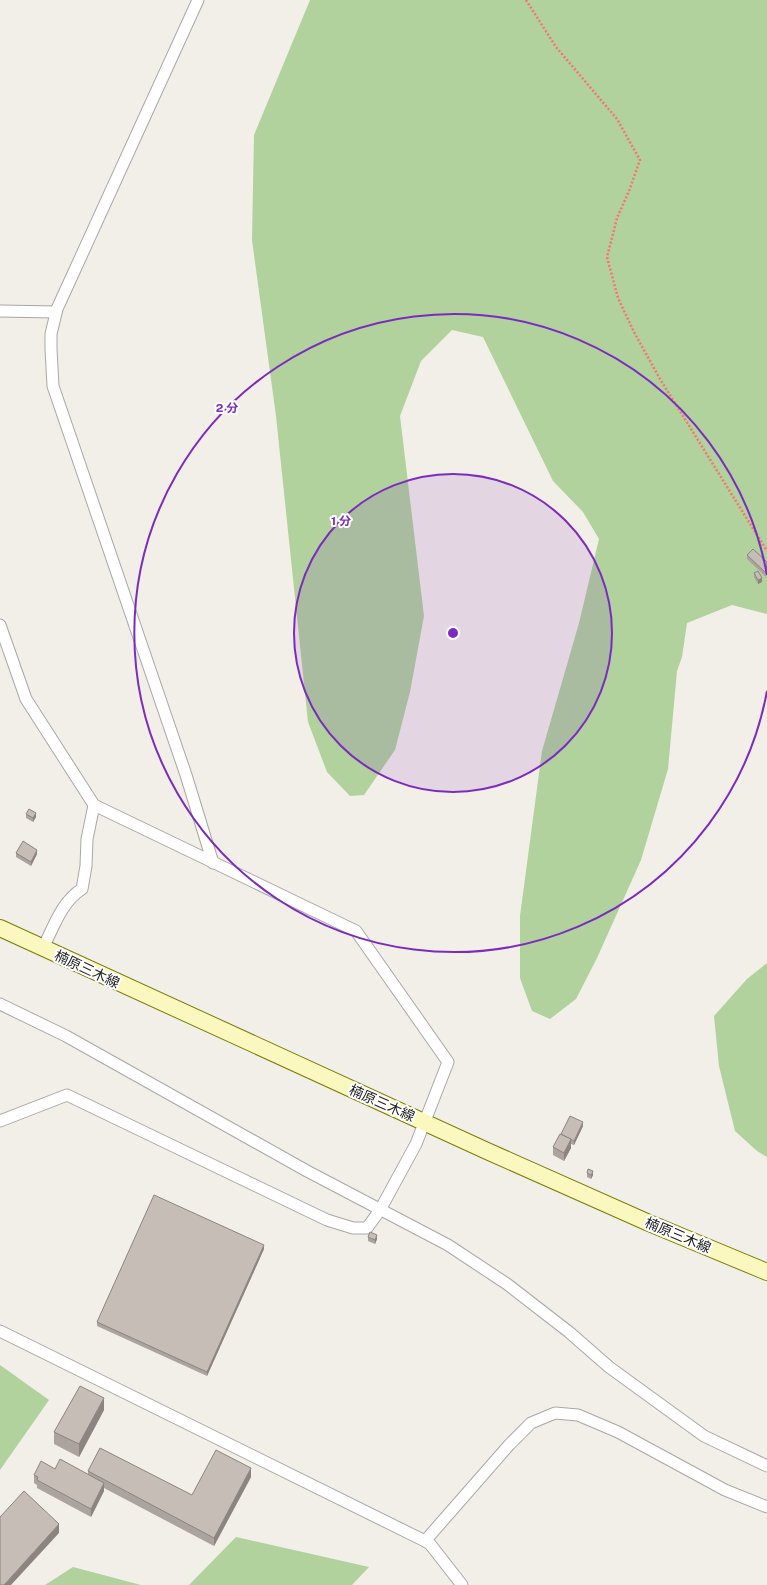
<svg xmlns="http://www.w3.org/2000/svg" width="767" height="1585" font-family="'Public Sans','Noto Sans JP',sans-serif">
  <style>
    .forest { fill: #b1d19d }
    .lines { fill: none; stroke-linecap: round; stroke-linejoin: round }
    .minor-casing { stroke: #a8a8a8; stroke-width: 13 }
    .secondary-casing { stroke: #7a7d04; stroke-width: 18 }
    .path { stroke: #fb7370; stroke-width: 2.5; stroke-dasharray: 2 2; stroke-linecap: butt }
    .minor { stroke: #fff; stroke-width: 11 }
    .secondary { stroke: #faf8be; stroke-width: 16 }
    .wall { fill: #aba39d }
    .shaded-wall { fill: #8b8480 }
    .building { fill: #c7bdb7; stroke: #8b8480 }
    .ring { fill: none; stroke: #7b2cbf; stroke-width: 2 }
    .labels { text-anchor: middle; stroke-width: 4; stroke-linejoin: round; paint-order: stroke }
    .street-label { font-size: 14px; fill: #212121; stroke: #fff }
    .centre { fill: #7b2cbf; stroke: #fff; stroke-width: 2 }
    .ring-label { font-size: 12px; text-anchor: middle; font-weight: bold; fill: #7b2cbf; stroke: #fff; stroke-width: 4; stroke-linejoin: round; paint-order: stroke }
  </style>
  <rect width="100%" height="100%" fill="#f2eee8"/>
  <g class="forest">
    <path d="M310,0h457v614l-35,-9 -45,18 -5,34 -5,14 -9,98 -27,91 -44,98 -21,41 -26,20 -18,-8 -12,-33v-62l22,-165 37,-128 20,-84 -16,-27 -30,-31 -70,-144 -31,-7 -31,31 -21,55 24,200 -14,76 -15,58 -31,45 -14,1 -23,-24 -19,-50 -32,-306 -24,-176 2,-105z"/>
    <path d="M767,963v194l-10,-6 -22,-20 -16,-65 -5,-50 33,-37z"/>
    <path d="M0,1365l49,35 -49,70z"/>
    <path d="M236,1537l133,30 -17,18h-163z"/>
    <path d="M73,1567l68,18h-96z"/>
  </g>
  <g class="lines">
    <g class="minor-casing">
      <g id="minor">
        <path d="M198,0l-141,309 -6,25v15l2,37 133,389 27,88"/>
        <path d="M0,311l56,1"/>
        <path d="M0,625l26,74 68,106 262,126 92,131 -32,82 -36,66 -13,18h-14l-26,-8 -260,-125 -67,26"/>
        <path d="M43,948c10,-20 19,-47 39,-59l4,-23 1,-27 7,-34"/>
        <path d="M0,1004l66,32 241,135 141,74 59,39 62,48 40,35 95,69 63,30"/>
        <path d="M0,1331l425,210 5,3 32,41"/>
        <path d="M425,1541l84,-96 22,-22 24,-10 23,2 40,17 107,58 42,17"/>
      </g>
    </g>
    <g class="secondary-casing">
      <path id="secondary" d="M0,928l487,223 162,72 118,49"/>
    </g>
    <path class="path" d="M526,0l30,47 61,72 23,41 -11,31 -12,27 -10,39 11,41 16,34 26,47 107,172"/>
    <use href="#minor" class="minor"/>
    <use href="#secondary" class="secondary"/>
  </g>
  <g class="wall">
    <path d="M747,555l20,7 -1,15 -19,-18z"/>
    <path d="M754,573l8,9 -4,2 -4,-7z"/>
    <path d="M26,814l10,3 -3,5 -7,-4z"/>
    <path d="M16,853l21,1 -6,12 -15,-9z"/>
    <path d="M583,1126l-9,19 -3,-1v4l-7,13 -11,-6v-8z"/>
    <path d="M587,1173l6,2 -2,4 -4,-2z"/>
    <path d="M368,1237l9,2 -2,5 -7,-3z"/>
    <path d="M264,1249l-57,127 -110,-50v-4z"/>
    <path d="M104,1410l-25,47 -25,-13v-12z"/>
    <path d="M55,1469l33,5v-3l104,24 59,-18 -37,69 -110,-58v3l-13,26 -54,-29v-3l-3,-2v-8z"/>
  </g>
  <g class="shaded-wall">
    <path d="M762,578v4l-4,2v-4z"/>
    <path d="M36,813v4l-3,5v-4z"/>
    <path d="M37,850v4l-6,12v-4z"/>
    <path d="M583,1122v4l-9,19v-4z"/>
    <path d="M571,1139v9l-7,13v-8z"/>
    <path d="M593,1171v4l-2,4v-4z"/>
    <path d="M377,1235v4l-2,5v-4z"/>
    <path d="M264,1245v4l-57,127v-4z"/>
    <path d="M104,1398v12l-25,47v-13z"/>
    <path d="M251,1468v9l-37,69v-8z"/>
    <path d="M104,1483v8l-13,26v-8z"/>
    <path d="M59,1524v9l-48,52h-7z"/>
  </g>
  <g class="building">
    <path d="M753,549l14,13 -1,11 -19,-18z"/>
    <path d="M758,571l4,7 -4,2 -4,-7z"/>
    <path d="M29,809l7,4 -3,5 -7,-4z"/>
    <path d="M23,841l14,9 -6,12 -15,-9z"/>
    <path d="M570,1116l13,6 -9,19 -13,-7z"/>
    <path d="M560,1134l11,5 -7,14 -11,-6z"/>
    <path d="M588,1169l5,2 -2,4 -4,-2z"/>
    <path d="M154,1195l110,50 -57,127 -110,-50z"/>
    <path d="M370,1232l7,3 -2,5 -7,-3z"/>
    <path d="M80,1386l24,12 -25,46 -25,-12z"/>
    <path d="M100,1448l92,47 24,-45 35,18 -37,70 -126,-67z"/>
    <path d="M60,1459l44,24 -13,26 -54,-29 1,-3 -4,-2 7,-14 14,8z"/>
    <path d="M24,1491l35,33 -55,61h-4v-68z"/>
  </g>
  <circle cx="453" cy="633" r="159" fill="#7b2cbf" fill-opacity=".12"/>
  <g class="ring">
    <circle cx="453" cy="633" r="159"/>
    <path d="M767 691A319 319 0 1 1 767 575"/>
  </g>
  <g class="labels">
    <g class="street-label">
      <text transform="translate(87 969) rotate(25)" y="5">楠原三木線</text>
      <text transform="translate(382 1103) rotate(24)" y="5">楠原三木線</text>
      <text transform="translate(678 1235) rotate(23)" y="5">楠原三木線</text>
    </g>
  </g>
  <circle cx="453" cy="633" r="6" class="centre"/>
  <g class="ring-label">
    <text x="227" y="412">2 分</text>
    <text x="341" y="525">1 分</text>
  </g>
</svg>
